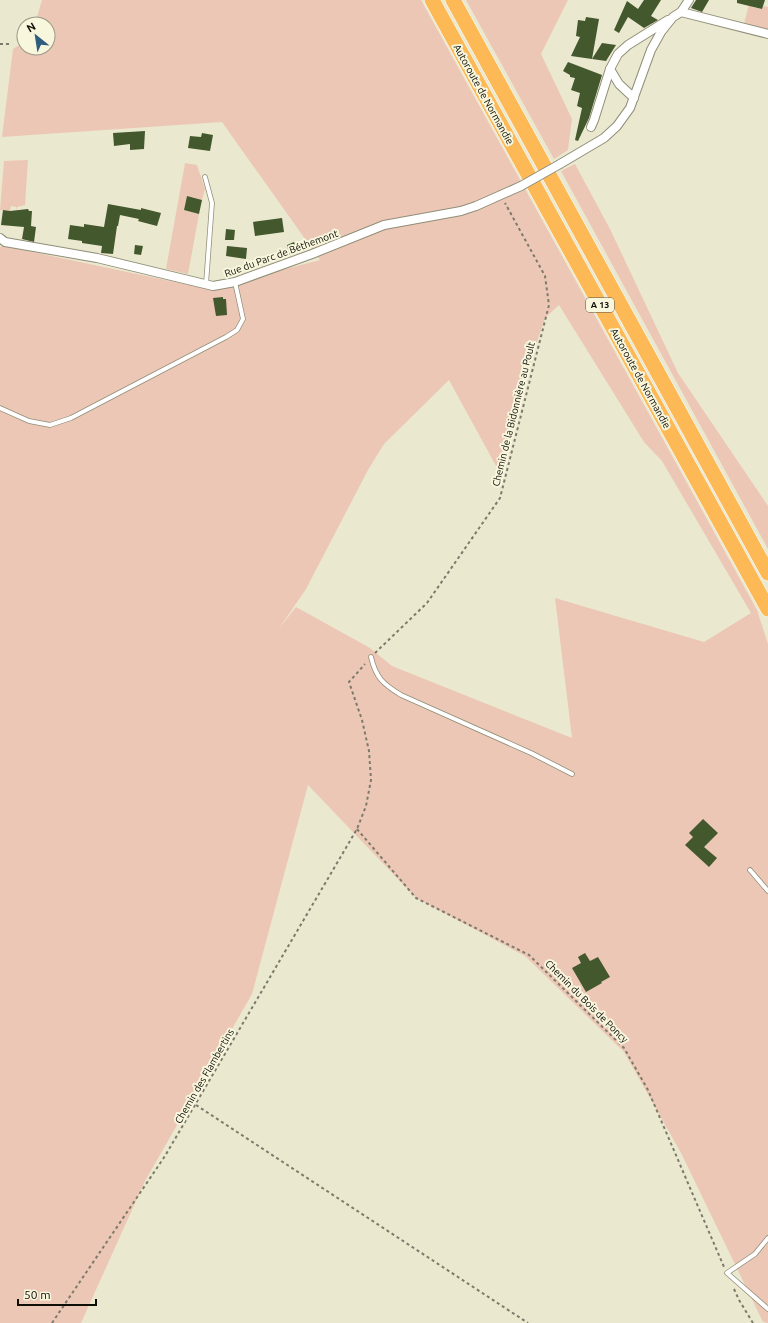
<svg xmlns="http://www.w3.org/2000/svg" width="768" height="1323" font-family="Ubuntu,sans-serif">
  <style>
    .green { fill: #ecc7b5; fill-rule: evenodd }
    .building { fill: #43582d }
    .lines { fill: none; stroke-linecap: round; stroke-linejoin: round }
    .service-casing { stroke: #908e78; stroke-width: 5.5 }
    .minor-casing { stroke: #908e78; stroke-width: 10 }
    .motorway-casing { stroke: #fff; stroke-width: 16 }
    .path { stroke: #7c7a6a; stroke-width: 2; stroke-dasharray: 3 3; stroke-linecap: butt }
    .service { stroke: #fff; stroke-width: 4 }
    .minor { stroke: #fff; stroke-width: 8 }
    .motorway { stroke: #fcb956; stroke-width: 15 }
    .minor-bridge-casing { stroke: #908e78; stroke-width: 10; stroke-linecap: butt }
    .minor-bridge { stroke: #fff; stroke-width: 8 }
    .labels { text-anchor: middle; stroke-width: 4; stroke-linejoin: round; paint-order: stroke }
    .shield { fill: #f8f6dd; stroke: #545346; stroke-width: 1 }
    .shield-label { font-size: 9px; font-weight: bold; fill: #0e0d06 }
    .street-label { font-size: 10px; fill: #0e0d06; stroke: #f8f6dd }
  </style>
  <rect width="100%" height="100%" fill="#ebe8d0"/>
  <g class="green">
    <path d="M42,0h379l336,610 11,34v679l-5,-1 -82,-169 -57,-101 -99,-96 -109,-58 -108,-113 -56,209 -107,187 -64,142h-81v-1076l4,-1 204,43 112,-29 -98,-138 -220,15 11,-88 11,-7v6h24v-24h-13zM559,305l85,137 18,19 89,152 -47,29 -149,-44 17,140 -180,-72 -22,-18 -74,-41 -18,23 28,-41 62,-119 16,-26 65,-64 52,95 31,-118 13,-39z"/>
    <path d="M466,0h102l-27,54 31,65 -4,31 -14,9z"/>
    <path d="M750,0h3l-1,7 10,2 1,-3 5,1v23l-24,-6z"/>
    <path d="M28,160l-3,45 -8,2v4l-1,-4 -5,-1 -1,5 -10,-1 4,-49z"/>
    <path d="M185,163l12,2 8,24 -3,11 -15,-4 -3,14 15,4 -11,60 -22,-5z"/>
    <path d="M575,164l35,65 68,144 90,133v43l-207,-378z"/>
  </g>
  <g class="building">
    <path d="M644,0h17l-10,16 7,4 -14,8 -16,-11 -9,16 -5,-3 13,-29 11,8z"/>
    <path d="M696,0h13l-7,12 -11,-4z"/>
    <path d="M737,0h28l-3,9 -25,-6z"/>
    <path d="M586,17l13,2 -7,40 -21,-3 9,-19 -4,-1 2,-16 7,1z"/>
    <path d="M602,43l14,2 -10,16 -14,-2z"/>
    <path d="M568,62l34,13 -13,43 -11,23 -3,-1 7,-32 -5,-2 3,-13 -9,-3 4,-12 -5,-1v-2l-7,-4z"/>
    <path d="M145,131l-1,18 -14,1v-6l-16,2 -1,-13z"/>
    <path d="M202,133l11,2 -3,16 -22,-3 2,-12 11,1z"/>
    <path d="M187,196l15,4 -3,14 -15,-4z"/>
    <path d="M108,204l33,6v-2l20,5 -4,13 -19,-5 1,-2 -19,-4 -2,11h-1l-4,28 -12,-1 1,-7 -20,-3v-2l-14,-2 2,-14 14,2v-3l20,3z"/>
    <path d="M28,209l1,2h3l-1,15 5,1 -2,15 -12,-3 2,-12 -23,-2 2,-15 7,1z"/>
    <path d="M282,218l2,14 -29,4 -2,-14z"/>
    <path d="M226,229l9,1 -1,10h-9z"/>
    <path d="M294,242l4,9 -9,4 -2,-10z"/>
    <path d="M135,245l8,1 -2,9 -7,-1z"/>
    <path d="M227,246l20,2 -1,11 -20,-3z"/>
    <path d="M223,297v2h3l1,16 -11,1 -3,-18z"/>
    <path d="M703,819l15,14 -14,14 13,11 -8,9 -24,-22 8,-8 -4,-4z"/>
    <path d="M585,953l5,8 8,-4 12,20 -9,5 1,1 -16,9 -14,-24 9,-5 -3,-6z"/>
  </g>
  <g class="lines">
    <g class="service-casing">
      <g id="service">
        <path d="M205,177l7,26 -6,81"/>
        <path d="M0,408l29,13 21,4 21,-7 155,-81 11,-7 6,-11 -8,-37"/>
        <path d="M371,657c5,21 12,27 30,38l130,58 41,21"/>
        <path d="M750,870l18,21"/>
        <path d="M768,1238l-13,16 -28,19 41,36"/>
      </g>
    </g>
    <g class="minor-casing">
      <g id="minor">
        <path d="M681,12l87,22"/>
        <path d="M610,69l9,15 15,14"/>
        <path d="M591,127l3,-7 16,-51 8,-15 10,-9 40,-25"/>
        <path d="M560,164l44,-26 13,-12 13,-18 21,-58 10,-18 12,-15 8,-5 8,-12"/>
        <path d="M0,238l5,4 92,16 116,28 22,-4 77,-28 72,-29 77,-14 15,-5 45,-20"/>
      </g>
    </g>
    <g class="motorway-casing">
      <g id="motorway">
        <path d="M432,0l336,609"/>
        <path d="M453,0l315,573"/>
      </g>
    </g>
    <g class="path">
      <path d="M0,44h12"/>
      <path d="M375,653l52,-50 73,-105 49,-193 -4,-29 -40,-73"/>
      <path d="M357,829l59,69 113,57 95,93 24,42 76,177"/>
      <path d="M196,1105l332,218"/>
      <path d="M734,1289l5,11 14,23"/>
      <path d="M52,1323l113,-167 192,-327 9,-23 5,-26 -2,-29 -7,-31 -13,-38 16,-18"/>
    </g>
    <use href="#service" class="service"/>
    <use href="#minor" class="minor"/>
    <use href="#motorway" class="motorway"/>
    <g class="minor-bridge-casing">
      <path id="minor-bridge" d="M521,186l39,-22"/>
    </g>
    <use href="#minor-bridge" class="minor-bridge"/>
  </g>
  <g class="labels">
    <rect class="shield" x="586" y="298" width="28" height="14" rx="3"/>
    <g class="shield-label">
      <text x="600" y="308">A 13</text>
    </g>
    <g class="street-label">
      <text transform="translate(484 94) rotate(61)" y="4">Autoroute de Normandie</text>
      <text transform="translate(281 253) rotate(-20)" y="4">Rue du Parc de Béthemont</text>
      <text transform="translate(641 378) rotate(61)" y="4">Autoroute de Normandie</text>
      <text transform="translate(513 414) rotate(-76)" y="4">Chemin de la Bidonnière au Poult</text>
      <text transform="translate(587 1001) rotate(45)" y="4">Chemin du Bois de Poncy</text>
      <text transform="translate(204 1076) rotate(-60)" y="4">Chemin des Flambertins</text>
    </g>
  </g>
  <g transform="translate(36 36) rotate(330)"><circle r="19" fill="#f8f6dd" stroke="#9a9987"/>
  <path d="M0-3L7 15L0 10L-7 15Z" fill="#2f5d7d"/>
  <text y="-6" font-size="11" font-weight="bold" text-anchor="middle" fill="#0e0d06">N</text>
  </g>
  <path d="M18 1299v6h78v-6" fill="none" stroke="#0e0d06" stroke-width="2"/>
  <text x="24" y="1299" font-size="12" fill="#0e0d06" stroke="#f8f6dd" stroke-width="3" paint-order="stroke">50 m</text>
</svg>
